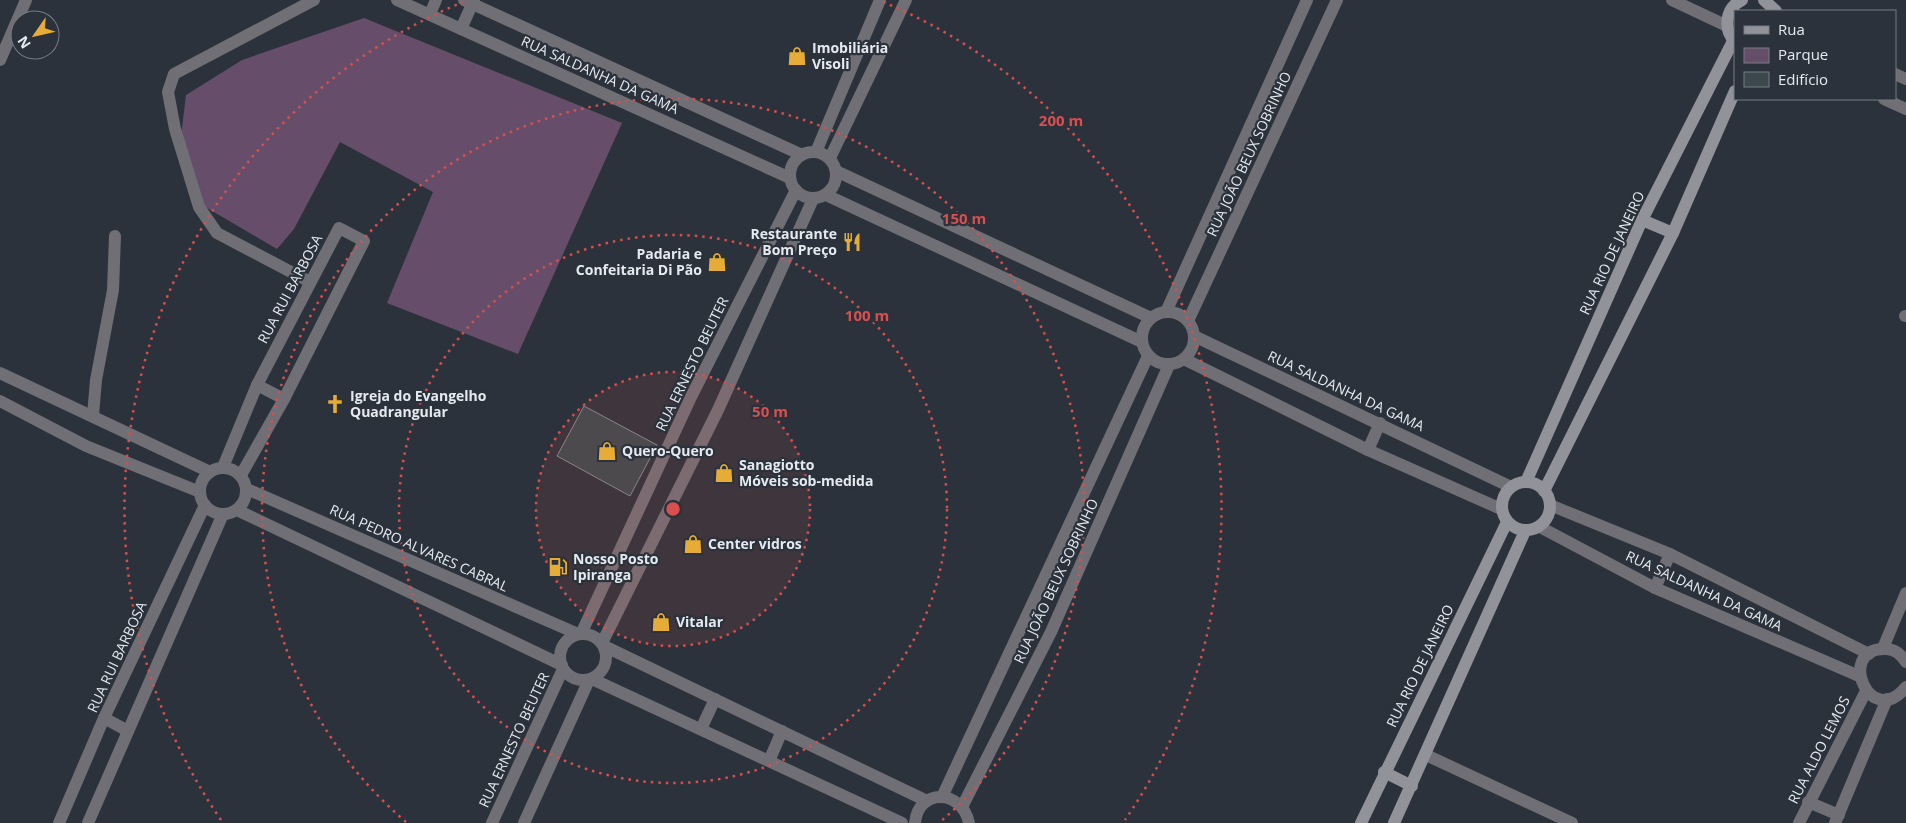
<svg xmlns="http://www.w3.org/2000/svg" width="1906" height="823" font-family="'Open Sans',sans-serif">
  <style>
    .green { fill: #664e6a }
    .building { fill: #3b494e; stroke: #7e8d92 }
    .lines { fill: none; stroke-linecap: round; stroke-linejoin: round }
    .minor { stroke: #706f75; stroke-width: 12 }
    .tertiary { stroke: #706f75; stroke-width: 12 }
    .secondary { stroke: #92929b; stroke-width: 12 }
    .ring { fill: none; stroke: #d94f50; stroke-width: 2.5; stroke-dasharray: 2.5 5 }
    .labels { text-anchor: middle; stroke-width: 4.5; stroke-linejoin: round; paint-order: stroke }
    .poi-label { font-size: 14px; font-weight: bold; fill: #e5eaf0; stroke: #2b323b; text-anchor: start }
    .street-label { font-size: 14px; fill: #e5eaf0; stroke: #2b323b }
    .centre { fill: #d94f50; stroke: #2b323b; stroke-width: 2.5 }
    .ring-label { font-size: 15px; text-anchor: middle; font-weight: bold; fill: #d94f50; stroke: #2b323b; stroke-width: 4.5; stroke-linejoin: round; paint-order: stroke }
  </style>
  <rect width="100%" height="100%" fill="#2b323b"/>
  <path class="green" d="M364,18l258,105 -104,231 -131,-51 46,-111 -93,-50 -46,87 -17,20 -75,-44 -21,-69 5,-41 56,-35z"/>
  <path class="building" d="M584,406l73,39 -27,51 -73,-40z"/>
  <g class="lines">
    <g class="minor">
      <path d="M397,0l393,178"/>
      <path d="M464,0l338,155"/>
      <path d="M1672,0l55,26"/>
      <path d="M430,14l6,-14"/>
      <path d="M461,29l13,-29"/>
      <path d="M0,60l26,-60"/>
      <path d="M1895,74l11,5"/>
      <path d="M1884,99l22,10"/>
      <path d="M836,171l315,147"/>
      <path d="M826,195l316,147"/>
      <path d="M310,282l-93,-49 -18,-26 -24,-78 -7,-37 6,-18 140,-74"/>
      <circle cx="1168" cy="338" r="26"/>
      <path d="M1166,312l141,-312"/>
      <path d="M1905,316h1"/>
      <path d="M1188,321l149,-321"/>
      <path d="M1194,336l317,151"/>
      <path d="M1184,359l184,91 133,59"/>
      <path d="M257,385l27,14"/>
      <path d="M93,415l3,-35 17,-90 2,-54"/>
      <path d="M1368,450l12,-27"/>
      <path d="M223,467l34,-82 82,-157 25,13 -80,158 -43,76"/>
      <path d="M1550,505l120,49 199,100"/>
      <path d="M1540,527l115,61 204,88"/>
      <path d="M1655,588l15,-34"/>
      <path d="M604,646l323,155"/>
      <path d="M1883,648l23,-55"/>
      <path d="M1906,662c-5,-8 -13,-14 -22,-13 -48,0 -14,82 22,38"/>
      <path d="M592,679l310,144"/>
      <path d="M104,718l24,13"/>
      <path d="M701,729l14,-30"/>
      <path d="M1426,755l146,68"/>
      <path d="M769,761l13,-30"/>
      <path d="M942,797l206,-441"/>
      <path d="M1808,802l31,13"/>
      <path d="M962,807l89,-175 118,-267"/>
      <path d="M59,823l45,-105 101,-213"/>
      <path d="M88,823l135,-309"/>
      <path d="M492,823l71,-154"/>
      <path d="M524,823l65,-143"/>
      <path d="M915,823c3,-35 47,-34 54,0"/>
      <path d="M1799,823l67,-132"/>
      <path d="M1835,823l52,-124"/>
    </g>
    <g class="tertiary">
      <circle cx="813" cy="175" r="23"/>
      <path d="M816,152l64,-152"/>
      <path d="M830,158l76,-158"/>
      <path d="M0,373l210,99"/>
      <path d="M0,401l86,45 114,46"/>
      <circle cx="223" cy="491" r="23"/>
      <path d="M247,489l331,145"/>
      <path d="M237,510l325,155"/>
      <circle cx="583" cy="657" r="23"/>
      <path d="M581,634l110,-237 105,-207"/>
      <path d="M602,643l116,-233 95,-211"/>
    </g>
    <g class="secondary">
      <path d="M1764,0l12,11"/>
      <path d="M1735,42c-12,-13 -10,-34 7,-42"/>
      <path d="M1642,220l31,13"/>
      <circle cx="1526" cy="506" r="24"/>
      <path d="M1526,482l116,-262 91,-179"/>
      <path d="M1544,491l129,-258 62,-142"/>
      <path d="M1384,772l28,14"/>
      <path d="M1361,823l146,-301"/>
      <path d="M1394,823l131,-292"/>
    </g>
  </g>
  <circle cx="673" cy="509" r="137" fill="#d94f50" fill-opacity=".12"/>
  <g class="ring">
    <circle cx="673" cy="509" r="137"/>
    <circle cx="673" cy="509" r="274"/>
    <path d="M406 822A411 411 0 1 1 940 822"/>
    <path d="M221 820A549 549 0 0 1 463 2M883 2A549 549 0 0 1 1125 820"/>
  </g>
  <defs>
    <g id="shop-bare" transform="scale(1.5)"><path d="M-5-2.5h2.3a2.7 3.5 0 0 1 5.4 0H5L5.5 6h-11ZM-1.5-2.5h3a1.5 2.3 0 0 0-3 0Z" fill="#e7ac36" stroke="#2b323b" stroke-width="2.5" paint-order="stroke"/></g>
    <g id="restaurant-bare" transform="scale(1.5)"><path d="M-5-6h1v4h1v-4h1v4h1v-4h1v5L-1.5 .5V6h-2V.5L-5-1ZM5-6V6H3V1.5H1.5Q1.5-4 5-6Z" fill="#e7ac36" stroke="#2b323b" stroke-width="2.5" paint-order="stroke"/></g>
    <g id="church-bare" transform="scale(1.5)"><path d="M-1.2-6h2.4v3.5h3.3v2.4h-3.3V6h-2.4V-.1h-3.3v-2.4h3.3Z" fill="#e7ac36" stroke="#2b323b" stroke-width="2.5" paint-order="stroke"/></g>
    <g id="fuel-bare" transform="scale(1.5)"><path d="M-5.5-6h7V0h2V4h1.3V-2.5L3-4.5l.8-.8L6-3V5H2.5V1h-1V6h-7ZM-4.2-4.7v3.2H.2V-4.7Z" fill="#e7ac36" stroke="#2b323b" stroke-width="2.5" paint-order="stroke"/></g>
  </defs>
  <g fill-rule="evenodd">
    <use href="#shop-bare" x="797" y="56"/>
    <use href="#restaurant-bare" x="852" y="242"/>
    <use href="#shop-bare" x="717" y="262"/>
    <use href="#church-bare" x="335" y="404"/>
    <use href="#shop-bare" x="607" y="451"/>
    <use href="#shop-bare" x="724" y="473"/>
    <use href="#shop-bare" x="693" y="544"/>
    <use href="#fuel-bare" x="558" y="567"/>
    <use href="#shop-bare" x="661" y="622"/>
  </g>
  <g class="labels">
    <g class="poi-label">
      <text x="812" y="53">Imobiliária<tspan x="812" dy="16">Visoli</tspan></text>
      <text x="837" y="239" text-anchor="end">Restaurante<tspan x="837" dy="16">Bom Preço</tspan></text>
      <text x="702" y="259" text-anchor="end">Padaria e<tspan x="702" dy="16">Confeitaria Di Pão</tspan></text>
      <text x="350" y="401">Igreja do Evangelho<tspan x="350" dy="16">Quadrangular</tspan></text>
      <text x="622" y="456">Quero-Quero</text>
      <text x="739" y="470">Sanagiotto<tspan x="739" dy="16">Móveis sob-medida</tspan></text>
      <text x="708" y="549">Center vidros</text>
      <text x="573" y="564">Nosso Posto<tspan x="573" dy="16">Ipiranga</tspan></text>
      <text x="676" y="627">Vitalar</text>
    </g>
    <g class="street-label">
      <text transform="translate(600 75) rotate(24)" y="5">RUA SALDANHA DA GAMA</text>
      <text transform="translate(1249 154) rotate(-65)" y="5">RUA JOÃO BEUX SOBRINHO</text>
      <text transform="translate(1612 253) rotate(-65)" y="5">RUA RIO DE JANEIRO</text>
      <text transform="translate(290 289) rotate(-62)" y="5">RUA RUI BARBOSA</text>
      <text transform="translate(692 364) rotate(-64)" y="5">RUA ERNESTO BEUTER</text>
      <text transform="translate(1346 391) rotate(25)" y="5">RUA SALDANHA DA GAMA</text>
      <text transform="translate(419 548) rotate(24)" y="5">RUA PEDRO ALVARES CABRAL</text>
      <text transform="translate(1056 581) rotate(-65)" y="5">RUA JOÃO BEUX SOBRINHO</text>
      <text transform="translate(1704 591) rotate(25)" y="5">RUA SALDANHA DA GAMA</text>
      <text transform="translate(117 657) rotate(-65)" y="5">RUA RUI BARBOSA</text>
      <text transform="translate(1420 666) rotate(-64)" y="5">RUA RIO DE JANEIRO</text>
      <text transform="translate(514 740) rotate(-65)" y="5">RUA ERNESTO BEUTER</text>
      <text transform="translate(1819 750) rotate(-63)" y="5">RUA ALDO LEMOS</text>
    </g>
  </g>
  <circle cx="673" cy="509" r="8" class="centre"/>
  <g class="ring-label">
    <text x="1061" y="126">200 m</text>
    <text x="964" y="224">150 m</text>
    <text x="867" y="321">100 m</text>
    <text x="770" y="417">50 m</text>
  </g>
  <rect x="1734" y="10" width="162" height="90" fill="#2b323b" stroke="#757c83"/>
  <rect x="1744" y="26" width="25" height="8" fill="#92929b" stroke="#757c83"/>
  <text x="1778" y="35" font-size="15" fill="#e5eaf0">Rua</text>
  <rect x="1744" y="48" width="25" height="15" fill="#664e6a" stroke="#757c83"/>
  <text x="1778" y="60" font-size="15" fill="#e5eaf0">Parque</text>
  <rect x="1744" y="72" width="25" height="15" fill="#3b494e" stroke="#757c83"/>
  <text x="1778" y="85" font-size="15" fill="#e5eaf0">Edifício</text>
  <g transform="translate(35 35) rotate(236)"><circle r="24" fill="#2b323b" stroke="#757c83"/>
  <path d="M0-4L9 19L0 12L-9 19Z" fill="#e7ac36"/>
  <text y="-8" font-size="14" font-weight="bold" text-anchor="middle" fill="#e5eaf0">N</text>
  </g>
</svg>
